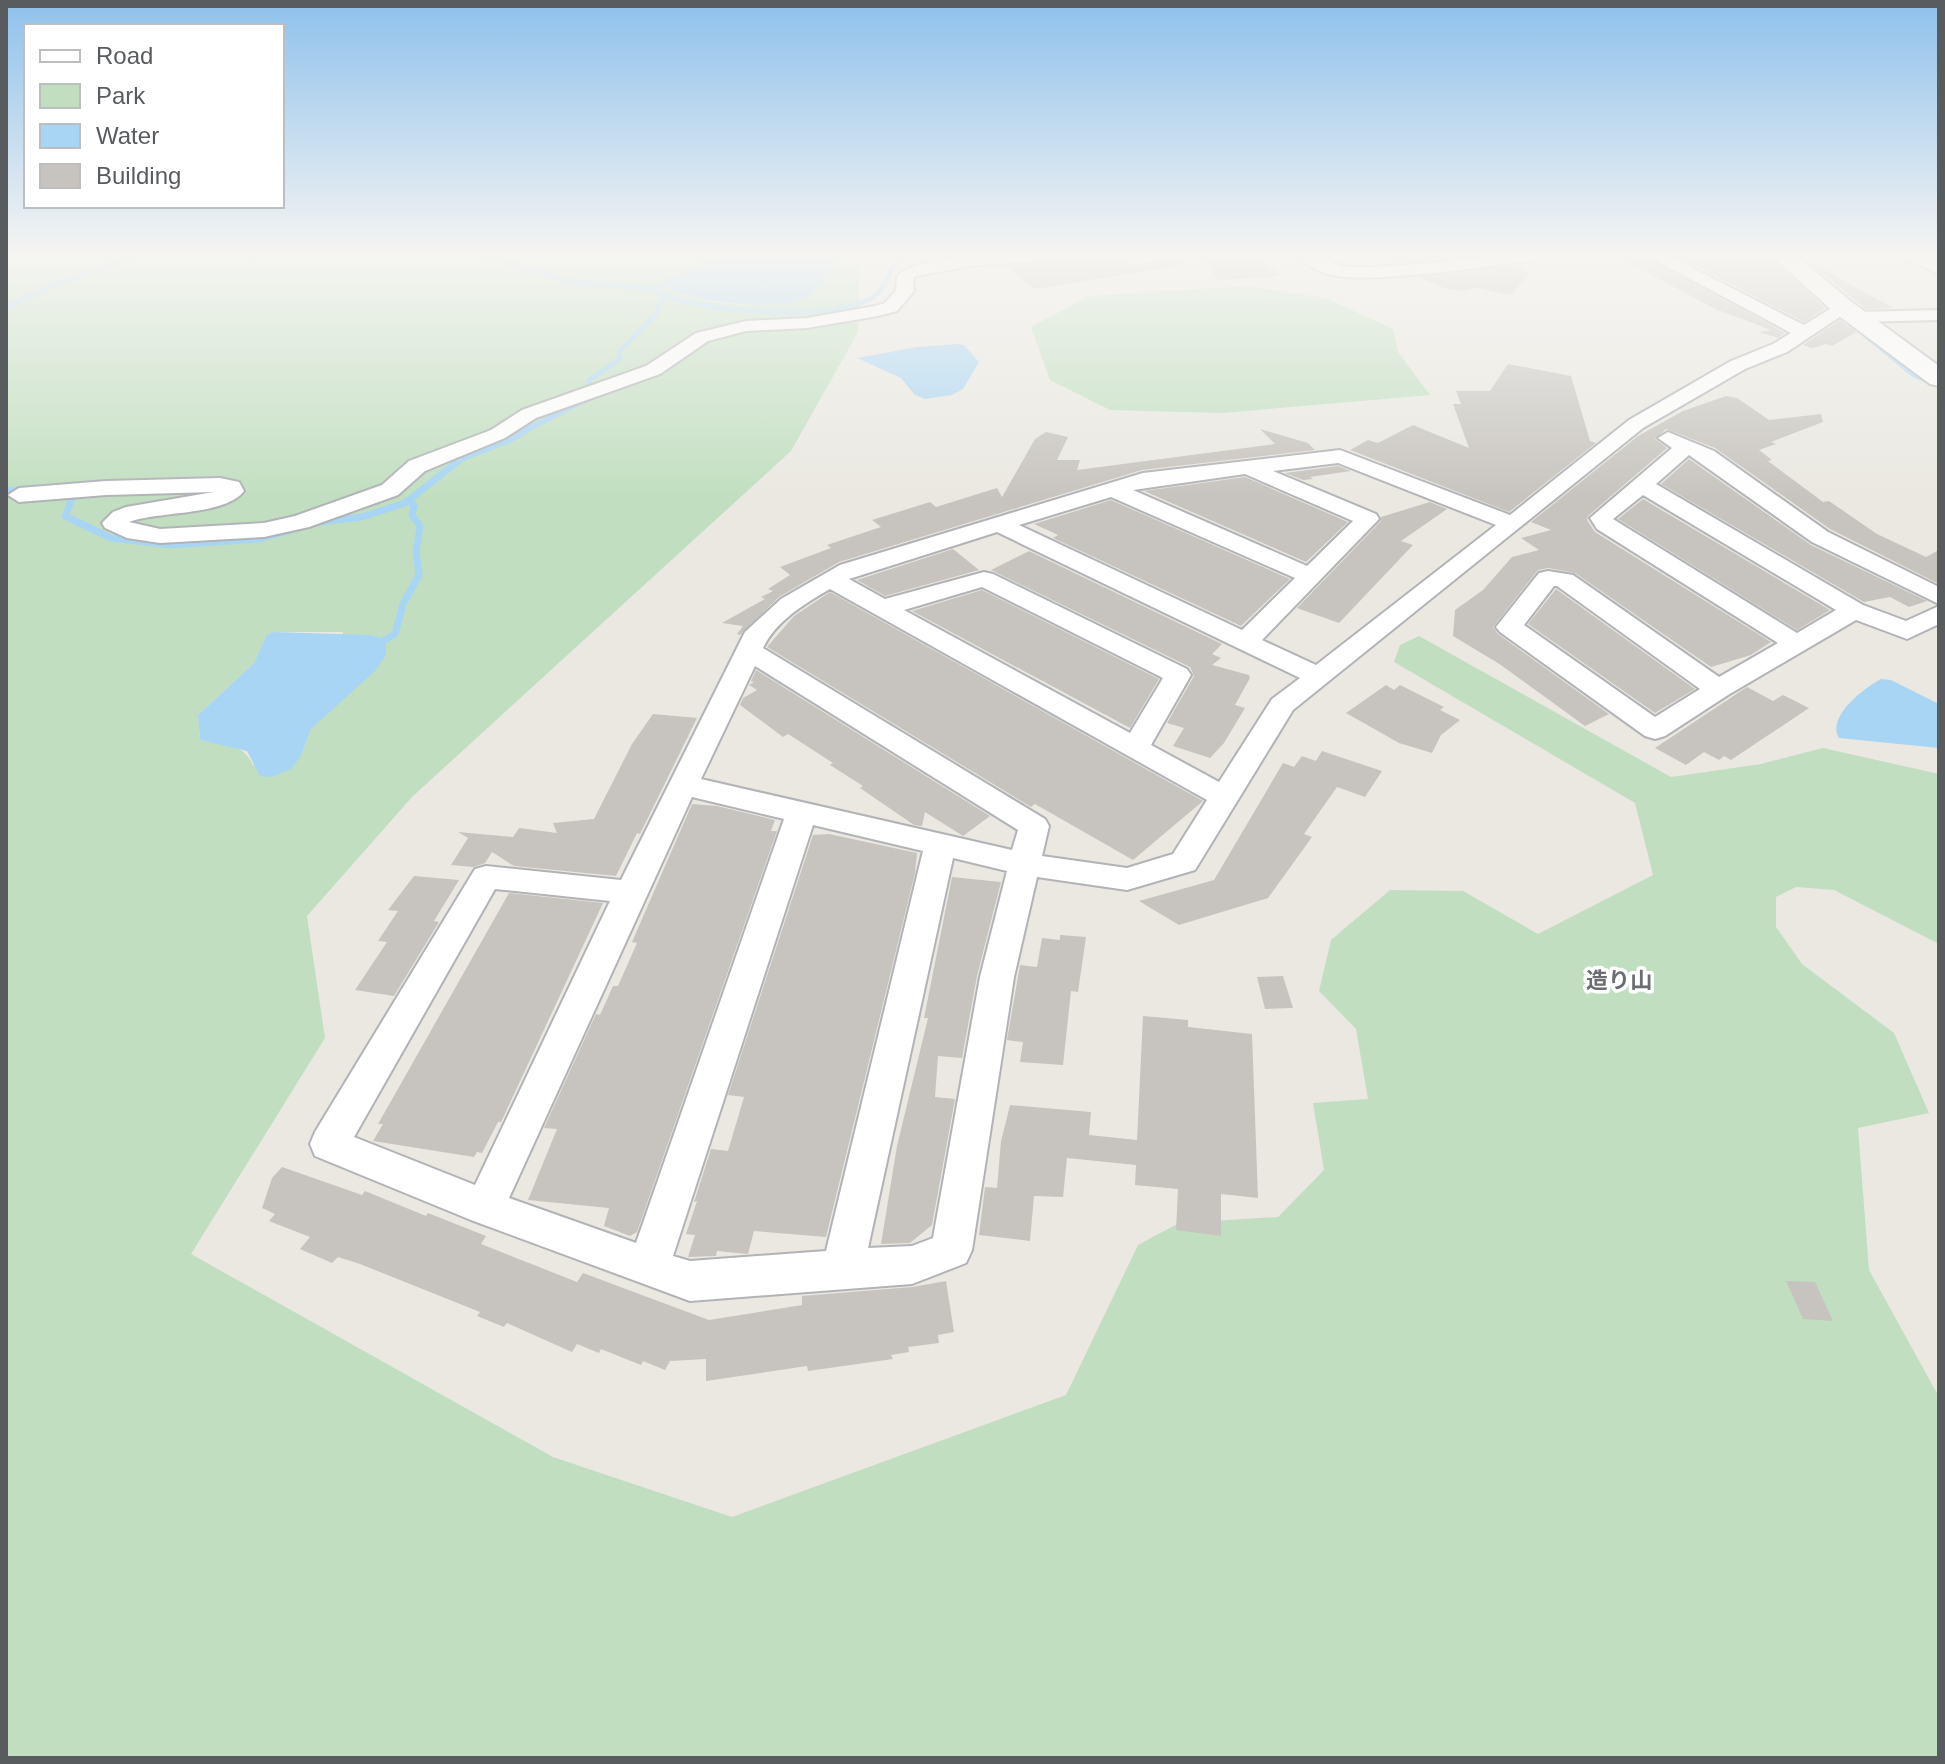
<svg xmlns="http://www.w3.org/2000/svg" width="1945" height="1764" font-family="Arial,'Noto Sans JP',sans-serif">
  <style>
    .green { fill: #c1dfc0; fill-rule: evenodd }
    .water { fill: #a8d5f3 }
    .lines { fill: none; stroke-linecap: round; stroke-linejoin: round }
    .stream-far1 { stroke: #a8d5f3; stroke-width: 5 }
    .stream { stroke: #a8d5f3; stroke-width: 7 }
    .building { fill: #c7c4bf }
    .minor-casing { stroke: #b1b3b7; stroke-width: 4 }
    .secondary-casing { stroke: #b2b5b9; stroke-width: 4 }
    .minor { fill: #fff; fill-rule: evenodd }
    .secondary { fill: #fff; fill-rule: evenodd }
    .labels { text-anchor: middle; stroke-width: 7; stroke-linejoin: round; paint-order: stroke }
    .neighbourhood-label { font-size: 22px; font-weight: bold; fill: #6a6e71; stroke: #fff }
  </style>
  <rect width="100%" height="100%" fill="#eae8e1"/>
  <g class="green">
    <path d="M6,252h770l-79,13 -37,17c13,5 27,13 40,17 22,7 86,9 107,-1 15,-8 26,-30 30,-46h23l-2,80 -67,119 -379,346 -105,119 18,122 -134,216 362,203 179,60 334,-122 72,-150 41,-22 99,-6 46,-47 -11,-67 55,-4 -12,-70 -37,-38 12,-51 59,-50 73,1 75,43 115,-59 -18,-72 -241,-141 6,-17 19,-9 252,141 90,-13 62,-16 116,26v170l-105,-54 -38,-3 -20,10v30l26,37 92,69 35,80 -71,15 11,142 70,127v361h-1933zM273,632h70l-9,73 -23,24 -10,27 -48,9c-11,-24 -29,-18 -53,-25l-2,-25 56,-52 12,-27z"/>
    <path d="M1247,286l78,12 68,31 5,23 32,43 -208,18 -112,-3 -60,-30 -19,-53 58,-31z"/>
  </g>
  <g class="water">
    <path d="M776,252l61,1c-5,16 -15,38 -31,45 -29,14 -122,5 -146,-16l47,-21z"/>
    <path d="M957,344l7,1 15,17 -16,27 -11,6 -27,4 -10,-4 -14,-17 -44,-20 60,-11z"/>
    <path d="M273,632l96,3 10,2 7,7v11l-10,15 -65,59 -10,27 -10,13 -19,8 -12,-1 -13,-25 -47,-11 -2,-25 56,-52 12,-27z"/>
    <path d="M1881,679l10,1 48,24v44l-100,-10c-13,-21 25,-50 42,-59z"/>
  </g>
  <g class="lines">
    <g class="stream-far1">
      <path d="M473,252l94,29 85,8"/>
      <path d="M1766,252l29,25"/>
      <path d="M664,295c40,17 172,27 209,2 20,-14 12,-34 40,-45"/>
      <path d="M6,307l49,-23 92,-32"/>
      <path d="M1865,335l49,40 16,7"/>
      <path d="M528,429l58,-29 3,-20 31,-21 -1,-7 37,-38 8,-19 -12,-6 15,-5"/>
    </g>
    <g class="stream">
      <path d="M77,487l-12,29 46,22 60,7 87,-6 62,-17 42,-5 43,-14 57,-45 47,-18 22,-13"/>
      <path d="M6,491l20,-2"/>
      <path d="M379,643l16,-9 8,-30 16,-29 -3,-23 4,-26 -8,-11 2,-9 -4,-6"/>
    </g>
  </g>
  <g class="building">
    <path d="M1195,252h58l28,24 -62,4z"/>
    <path d="M1382,252h111l2,1 -98,10z"/>
    <path d="M1609,252h28l148,81 -7,5 -20,-6 13,-2 -56,-21z"/>
    <path d="M1668,252h96l61,56 -21,14z"/>
    <path d="M1109,253l25,15 49,-9 1,6 -150,24 -27,-23 83,-6z"/>
    <path d="M1805,259l88,49 -27,1z"/>
    <path d="M1515,266l15,8 -20,21 -33,-7 -15,3 -16,-2 -27,-12z"/>
    <path d="M1840,320l16,12 -24,14 -6,-2 -14,4 -9,-3z"/>
    <path d="M1508,364l63,12 19,65 6,2 -87,69 -159,-62 18,-10 10,3 35,-18 56,23 -16,-44h8l-5,-13h34z"/>
    <path d="M1726,396l11,2 32,22 52,-6 2,8 -52,20 5,2 -17,6 13,10 -4,1 55,41 6,-1 48,33 49,23 13,-7v34l-109,-55 -115,-81 -49,-19 -11,10 12,9 -79,68 -1,4 8,12 176,110 -20,13 -40,12 -136,-94 -27,-5 -10,2 -45,57 5,7 111,80 -24,12 -84,-61 -48,-29 2,-26 28,-20 29,-33 27,-7 -18,-12 30,-8 -20,-8 107,-86 45,-25z"/>
    <path d="M1260,429l48,14 7,7 -173,20 -303,92 -60,35 -39,38 -3,-1 6,-8 -21,-3 43,-24 -4,-2 12,-6 -5,-2 22,-14 -10,-8 51,-19 -4,-3 54,-18 -9,-7 58,-18 6,5 61,-19 5,9 33,-58 11,-7 22,5 -11,23h23l-3,10 198,-26z"/>
    <path d="M1689,459l122,86 116,56 -18,6 -19,-10 -26,5 -203,-118z"/>
    <path d="M1338,466l13,5 -41,6 3,2 -10,1 -18,-7z"/>
    <path d="M1245,477l103,45 -42,40 -162,-71z"/>
    <path d="M1643,499l187,111 -33,20 -179,-111z"/>
    <path d="M1111,500l179,79 -49,47 -188,-88 5,-3 -24,-11z"/>
    <path d="M1430,502l17,7 -46,32 12,4 -74,78 -42,-15 84,-87v-4z"/>
    <path d="M953,549l26,21 -94,26 -28,-16z"/>
    <path d="M1029,551l193,93 -10,10 9,4 -9,7 37,10 1,3 -15,27 10,3 -21,35 -14,15 -37,-12 11,-18 -17,-5 27,-47 -4,-9 -199,-97z"/>
    <path d="M1556,589l139,100 -40,24 -127,-89z"/>
    <path d="M982,590l177,89 -29,49 -218,-117z"/>
    <path d="M830,592l373,209 -70,59 -98,-56 -4,3 -264,-160 27,-31z"/>
    <path d="M756,670l234,146 -27,20 -38,-24 -3,14 -8,-1 -54,-37 3,-2 -33,-21 3,-2 -45,-29 -5,3 -43,-32 3,-7 14,-8 -8,-5 5,-3 -3,-1z"/>
    <path d="M1386,685l8,5 6,-5 44,22 -4,3 20,10 -19,15 -9,18 -33,-10 -53,-30z"/>
    <path d="M1747,687l26,14 10,-6 26,13 -78,52 -7,-4 -5,4 -15,-8 -18,13 -31,-17z"/>
    <path d="M653,714l44,4 -57,116 -3,-1 -21,43 -102,-10 -22,-14 -7,11 -12,4 -22,-2 17,-27 -10,-6 55,5 6,-9 38,5 -4,-10 41,-4 38,-75z"/>
    <path d="M1322,751l60,20 -17,26 -28,-10 -33,47 8,3 -44,61 -89,27 -40,-24 75,-21 69,-117 11,4 8,-11 14,5z"/>
    <path d="M692,804l25,2 58,14 -4,11h6l-140,401 -7,4 -26,-10 5,-18 -81,-8 29,-71 -13,-1 52,-114 4,1 13,-29h5l19,-43 -5,-1z"/>
    <path d="M829,834l88,19 -2,20 -89,364 -72,-6 -6,23 -31,-3 -1,5 -28,1 7,-22 -9,-1 11,-33 -3,1 17,-53 17,2 16,-54 -16,-2 85,-260z"/>
    <path d="M414,876l45,4 -25,41 5,1 -45,74 -39,-6 32,-48 -9,-1 20,-30 -10,-1z"/>
    <path d="M952,877l49,5 -24,94 -15,82 -24,-2 -3,41 20,2 -23,126 -22,18 -29,1 16,-98 31,-128h-4z"/>
    <path d="M509,893l94,10 -102,219h-3l-16,31 -5,-1 -3,5 -101,-16 10,-17h-5z"/>
    <path d="M1060,935l26,2 -8,55 -7,-1 -8,74 -43,-3 3,-20 -16,-2 13,-75 17,2 5,-29 18,2z"/>
    <path d="M1283,976l10,32 -28,1 -8,-32z"/>
    <path d="M1143,1016l45,4v7l64,7 6,164 -37,-4v42l-45,-6 2,-41 -43,-4 1,-20 -69,-7 -4,39 -29,-1 -4,45 -51,-6 6,-48 12,1 4,-47 9,-36 81,7 -2,23 48,5z"/>
    <path d="M282,1167l80,28 3,-4 61,25 2,-3 58,23 -5,8 96,38 6,-9 126,47 93,-15v-9l110,-9 34,-6 8,51 -16,3 1,8 -31,4 1,5 -18,3 2,4 -85,12 -1,-5 -101,15v-22l-36,2 -5,9 -22,-9 -2,4 -40,-16 -2,4 -22,-9 -5,8 -65,-29 -3,4 -27,-11 3,-4 -120,-48 -22,-7 -6,6 -32,-14 10,-12 -41,-16 6,-7 -13,-6 10,-30z"/>
    <path d="M1786,1281l29,1 18,39 -30,-2z"/>
  </g>
  <g class="lines">
    <g class="minor-casing">
      <g id="minor">
        <path d="M1022,252h76l-8,5 -120,9 -54,10 -3,2 1,13 -17,20 -19,5 -71,12 -61,3 -38,10 -48,33 -124,44 -31,20 -80,33 -27,24 -89,32 -45,10 -104,6 -33,-5 -22,-10 -3,-5 11,-11 13,-5 88,-15 -108,3 -87,7 -11,-7 11,-7 87,-7 114,-3 19,4 5,9c-19,25 -86,20 -115,31l31,7 104,-6 31,-7 87,-31 27,-24 82,-31 31,-20 124,-44 50,-33 50,-12 61,-3 68,-12 10,-3 11,-13 1,-14c16,-18 98,-22 125,-24z"/>
        <path d="M1111,252l24,3 54,-3 -8,5 -48,8z"/>
        <path d="M1293,252c6,0 13,-1 19,0 15,4 21,15 40,15 72,1 144,-15 217,-15l-8,5c-50,5 -196,31 -237,16 -10,-4 -23,-13 -31,-21z"/>
        <path d="M1640,252h21l143,73 34,-21h12l3,4 -66,44 -42,17 -102,59 -350,282 -98,160 -68,20 -90,-13 -23,100 -42,273 -6,13 -54,21 -222,17 -219,-81 -156,-64 -5,-12 5,-12 160,-263 11,-3 135,14 124,-248 36,-33 59,-34 303,-92 197,-23 170,65 119,-95 102,-59 42,-17 18,-11zM1338,463l158,62 -180,140 -54,-25 117,-121 -3,-5 -103,-43zM1245,474l108,47 -46,45 -174,-76zM1111,497l184,81 -53,52 -223,-105zM997,532l303,146 -28,21 -53,83 -68,-37 40,-70 -4,-6 -194,-95 -9,-2 -99,27 -36,-20zM982,587l181,91 -33,55 -226,-123zM830,589l377,211 -34,54 -46,14 -85,-12 7,-30 -4,-7 -282,-171c13,-27 41,-44 67,-59zM755,666l263,164 -6,20 -311,-71zM692,797l92,22 -148,424 -127,-45zM813,825l110,26 -97,400 -136,10 -17,-5zM953,858l54,13 -27,106 -47,261 -21,8 -44,2zM495,889l115,12 -135,284 -121,-48z"/>
        <path d="M1891,252h22l26,11v11z"/>
        <path d="M1939,310v10l-83,2 -9,-5 9,-5z"/>
        <path d="M1668,432l46,19 114,81 111,55v17l-127,-62 -123,-87 -33,29 207,121 43,16 33,-15v18l-32,15 -51,-19 -128,75 -63,41 -10,3 -10,-3 -145,-104 -4,-5 4,-5 39,-49 9,-2 25,4 146,102 59,-34 -181,-114 -7,-11 82,-70 -14,-10zM1643,495l193,115 -39,23 -184,-114zM1554,586h3l143,103 -45,28 -131,-92z"/>
      </g>
    </g>
    <g class="secondary-casing">
      <path id="secondary" d="M1767,252h25l61,51 86,63v20l-9,-2 -95,-71z"/>
    </g>
    <use href="#minor" class="minor"/>
    <use href="#secondary" class="secondary"/>
  </g>
  <linearGradient id="sky" x2="0" y2="1"><stop stop-color="#8ec1ec"/><stop offset="0.51" stop-color="#f6f5f2"/><stop offset="1" stop-color="#f6f5f2" stop-opacity="0"/></linearGradient>
  <rect width="1945" height="499" fill="url(#sky)"/>
  <g class="labels">
    <g class="neighbourhood-label">
      <text x="1619" y="988">造り山</text>
    </g>
  </g>
  <rect width="1945" height="1764" fill="none" stroke="#595c5f" stroke-width="16"/>
  <rect x="24" y="24" width="260" height="184" fill="#ffffff" stroke="#bdbebf" stroke-width="2"/>
  <rect x="40" y="50" width="40" height="12" fill="#ffffff" stroke="#bdbebf" stroke-width="2"/>
  <text x="96" y="64" font-size="24" fill="#595c5f">Road</text>
  <rect x="40" y="84" width="40" height="24" fill="#c1dfc0" stroke="#bdbebf" stroke-width="2"/>
  <text x="96" y="104" font-size="24" fill="#595c5f">Park</text>
  <rect x="40" y="124" width="40" height="24" fill="#a8d5f3" stroke="#bdbebf" stroke-width="2"/>
  <text x="96" y="144" font-size="24" fill="#595c5f">Water</text>
  <rect x="40" y="164" width="40" height="24" fill="#c7c4bf" stroke="#bdbebf" stroke-width="2"/>
  <text x="96" y="184" font-size="24" fill="#595c5f">Building</text>
</svg>
